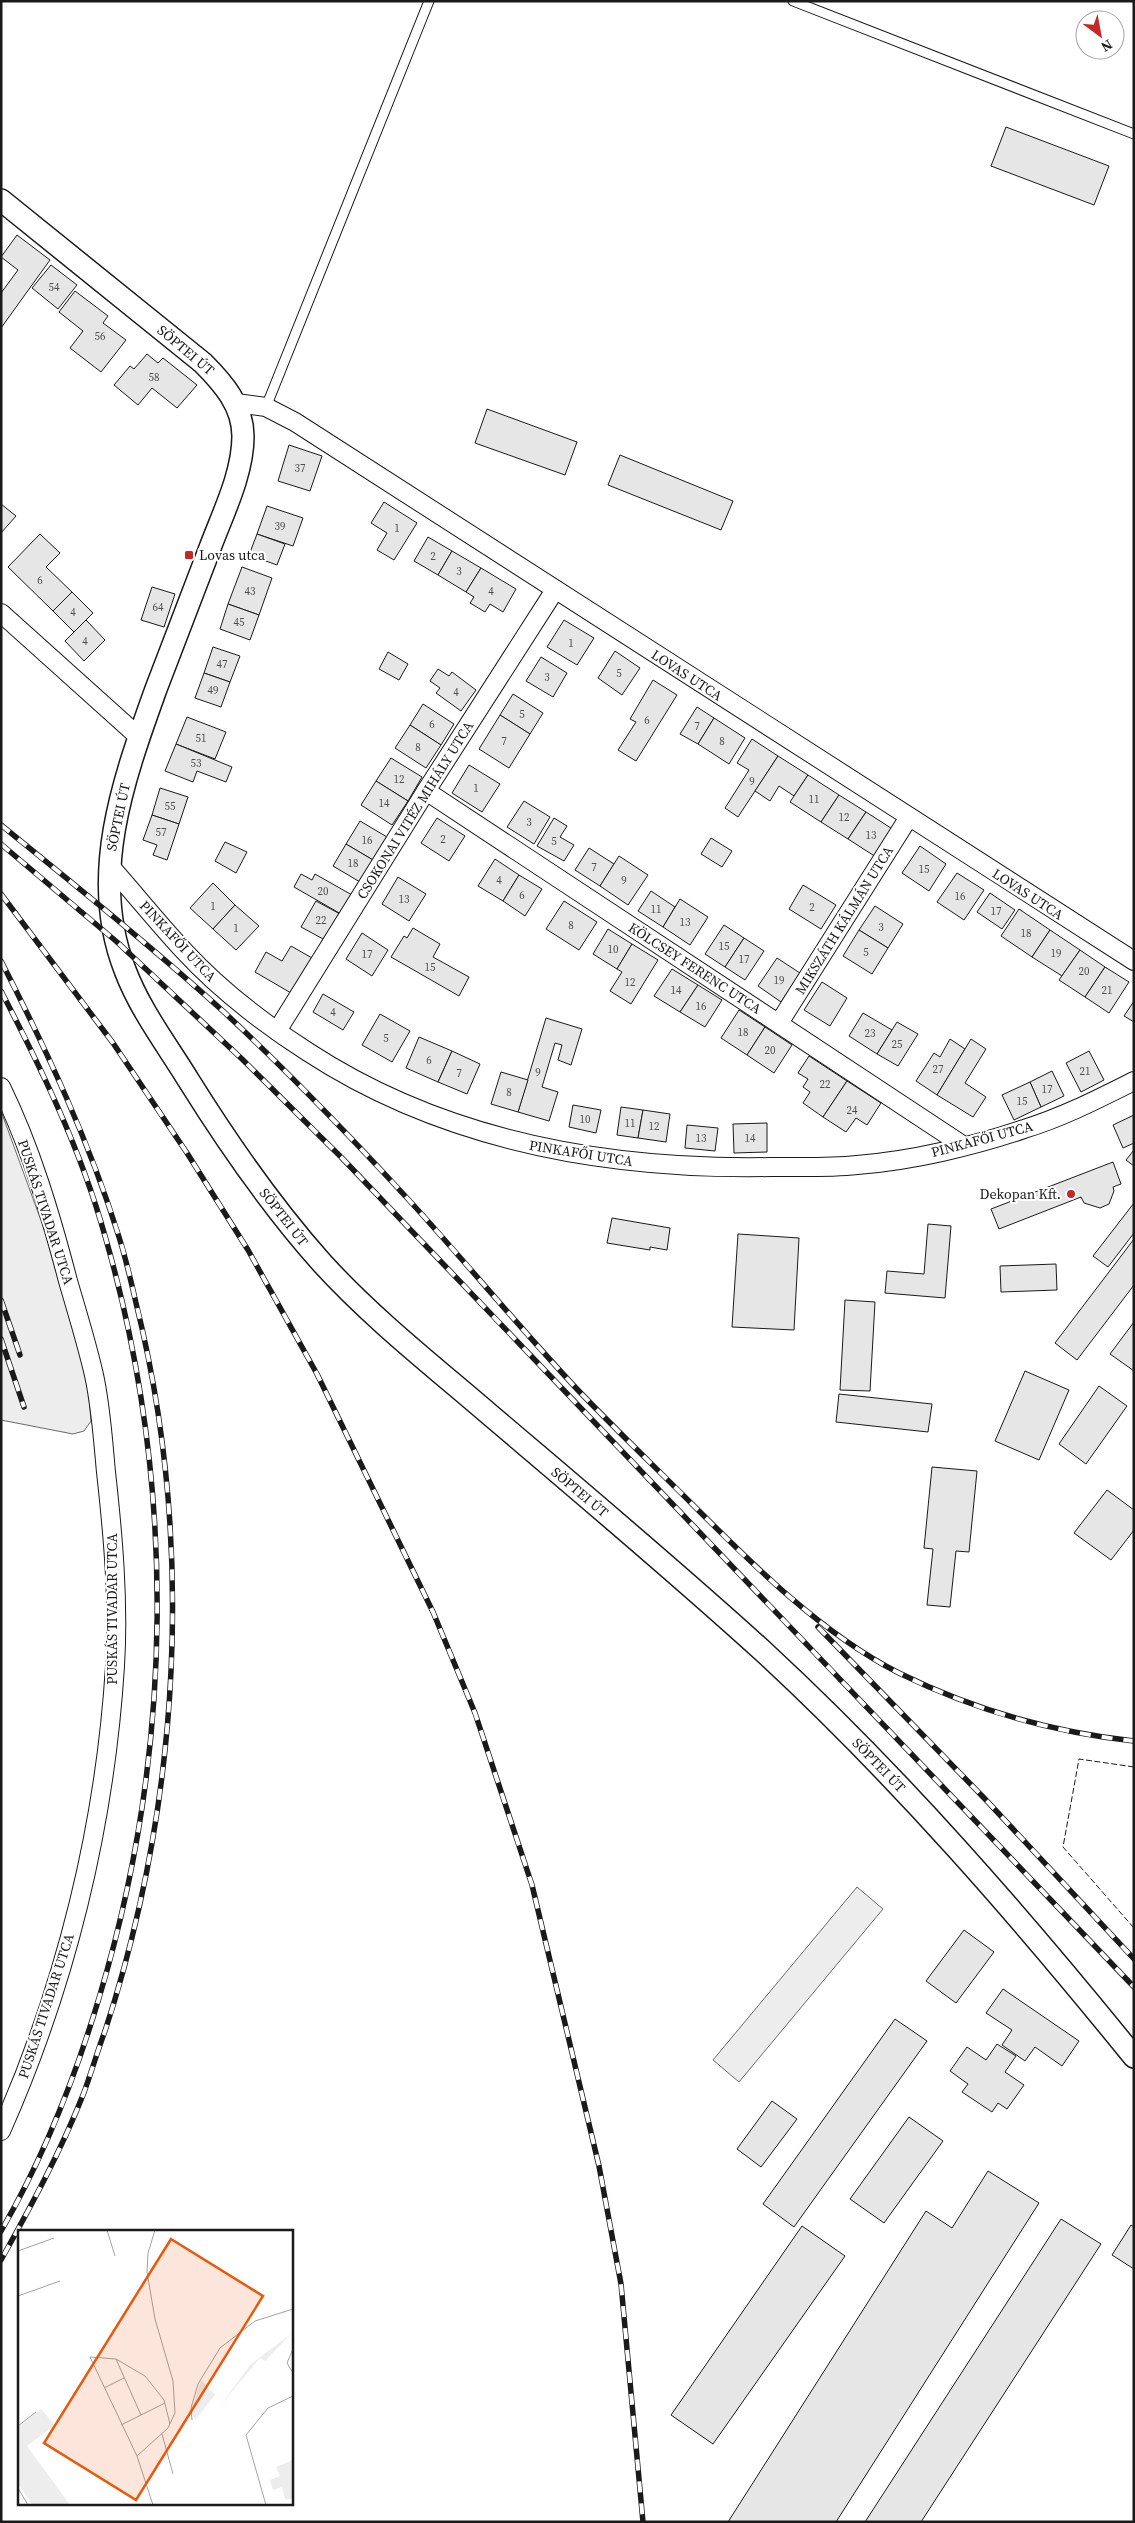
<svg xmlns="http://www.w3.org/2000/svg" width="1135" height="2523" font-family="'Source Serif 4',serif">
  <style>
    .built { fill: #ededed; stroke: #6a6a6a }
    .building { fill: #e6e6e6; stroke: #1a1a1a }
    .lines { fill: none; stroke-linecap: round; stroke-linejoin: round }
    .service-casing { stroke: #1a1a1a; stroke-width: 11 }
    .minor-casing { stroke: #1a1a1a; stroke-width: 20 }
    .tertiary-casing { stroke: #1a1a1a; stroke-width: 24 }
    .service { stroke: #fff; stroke-width: 9 }
    .minor { stroke: #fff; stroke-width: 18 }
    .tertiary { stroke: #fff; stroke-width: 21 }
    .rail-casing { stroke: #1a1a1a; stroke-width: 5.5 }
    .rail { stroke: #fff; stroke-width: 4; stroke-dasharray: 11; stroke-linecap: butt }
    .fence { stroke: #1a1a1a; stroke-width: 1; stroke-dasharray: 6 2.5; stroke-linecap: butt }
    .poi-dot { fill: #c62828; stroke: #fff; stroke-width: 2 }
    .labels { text-anchor: middle; stroke-width: 4; stroke-linejoin: round; paint-order: stroke }
    .number-label { font-size: 11px; fill: #4d4d4d }
    .street-label { font-size: 14px; fill: #1a1a1a; stroke: #fff }
    .poi-label { font-size: 14px; fill: #1a1a1a; stroke: #fff; text-anchor: start }
    .inset-road { fill: none; stroke: #a3a3a3; stroke-width: 1 }
    .view { fill: #e8590c; fill-opacity: 0.15; stroke: #e8590c; stroke-width: 2.5 }
    .inset-edge { fill: none; stroke: #1a1a1a; stroke-width: 2.5 }
  </style>
  <rect width="100%" height="100%" fill="#fff"/>
  <g class="built">
    <path d="M1,1111l46,126 36,125 6,35 2,24 -7,10 -11,3 -72,-14z"/>
    <path d="M857,1887l26,22 -144,173 -26,-22z"/>
  </g>
  <g class="building">
    <path d="M1006,127l103,39 -15,39 -103,-39z"/>
    <path d="M17,235l33,25 -49,68v-35l17,-23 -17,-13z"/>
    <path d="M51,265l26,20 -19,24 -26,-21z"/>
    <path d="M75,291l33,25 -5,7 23,17 -25,32 -31,-24 13,-17 -24,-19z"/>
    <path d="M147,354l11,9 5,-5 34,27 -20,23 -25,-20 -14,17 -24,-20 16,-19 4,3z"/>
    <path d="M487,409l90,33 -12,33 -90,-32z"/>
    <path d="M289,445l33,11 -12,35 -32,-10z"/>
    <path d="M620,455l113,46 -12,29 -113,-45z"/>
    <path d="M384,502l33,21 -23,37 -17,-10 10,-17 -16,-10z"/>
    <path d="M1,504l15,12 -15,17z"/>
    <path d="M267,506l36,12 -10,28 -36,-12z"/>
    <path d="M40,534l20,19 -14,14 26,25 -19,19 -45,-44z"/>
    <path d="M257,534l28,10 -8,21 -28,-10z"/>
    <path d="M428,537l24,14 -14,24 -24,-14z"/>
    <path d="M452,551l29,17 -15,24 -28,-17z"/>
    <path d="M242,567l30,11 -13,37 -31,-11z"/>
    <path d="M481,568l35,21 -13,23 -13,-8 -5,8 -15,-9 4,-6 -8,-5z"/>
    <path d="M152,587l23,7 -11,33 -23,-7z"/>
    <path d="M72,592l21,21 -19,19 -21,-21z"/>
    <path d="M228,604l31,11 -9,25 -30,-11z"/>
    <path d="M86,620l19,20 -21,21 -19,-20z"/>
    <path d="M564,620l30,18 -17,27 -30,-18z"/>
    <path d="M213,647l27,9 -10,26 -26,-9z"/>
    <path d="M615,651l25,17 -18,27 -24,-17z"/>
    <path d="M388,652l20,12 -9,16 -20,-11z"/>
    <path d="M541,657l26,16 -14,24 -27,-16z"/>
    <path d="M438,669l11,7 3,-4 24,18 -15,21 -25,-18 4,-5 -10,-7z"/>
    <path d="M204,673l26,9 -9,25 -26,-9z"/>
    <path d="M653,680l24,15 -41,66 -18,-11 18,-28 -6,-3z"/>
    <path d="M513,694l30,19 -13,21 -30,-19z"/>
    <path d="M423,704l31,20 -13,21 -31,-20z"/>
    <path d="M697,707l17,11 -16,26 -18,-10z"/>
    <path d="M500,715l30,19 -21,34 -30,-19z"/>
    <path d="M187,717l39,15 -11,27 -39,-15z"/>
    <path d="M714,718l31,20 -16,26 -31,-20z"/>
    <path d="M410,725l31,20 -15,23 -31,-20z"/>
    <path d="M752,739l26,17 -40,61 -13,-9 24,-38 -12,-7z"/>
    <path d="M176,744l56,23 -6,15 -29,-11 -4,11 -28,-11z"/>
    <path d="M778,756l30,19 -14,21 -15,-10 -9,15 -15,-10z"/>
    <path d="M391,758l31,19 -14,24 -32,-20z"/>
    <path d="M469,765l31,19 -18,28 -30,-19z"/>
    <path d="M808,775l31,20 -18,27 -31,-20z"/>
    <path d="M376,781l32,20 -16,24 -31,-20z"/>
    <path d="M160,788l28,9 -9,27 -27,-9z"/>
    <path d="M839,795l27,17 -18,27 -27,-17z"/>
    <path d="M524,801l26,16 -16,27 -27,-17z"/>
    <path d="M866,812l28,18 -18,27 -28,-18z"/>
    <path d="M152,815l27,9 -12,36 -14,-5 4,-10 -14,-5z"/>
    <path d="M437,818l28,18 -16,25 -28,-18z"/>
    <path d="M554,818l13,8 -7,11 14,8 -10,16 -27,-15z"/>
    <path d="M360,821l27,16 -14,23 -27,-16z"/>
    <path d="M711,838l21,13 -10,16 -21,-13z"/>
    <path d="M225,842l22,10 -11,21 -21,-12z"/>
    <path d="M346,844l27,16 -13,22 -27,-16z"/>
    <path d="M920,846l26,18 -17,27 -27,-18z"/>
    <path d="M589,848l25,16 -14,22 -25,-16z"/>
    <path d="M619,856l29,19 -20,30 -28,-19z"/>
    <path d="M495,859l24,16 -16,26 -25,-15z"/>
    <path d="M957,873l27,17 -20,30 -27,-18z"/>
    <path d="M301,874l11,6 3,-6 37,21 -11,19 -47,-27z"/>
    <path d="M519,875l23,14 -17,27 -22,-15z"/>
    <path d="M398,877l28,17 -17,27 -27,-17z"/>
    <path d="M213,883l22,22 -22,24 -23,-21z"/>
    <path d="M803,885l33,20 -15,24 -32,-20z"/>
    <path d="M651,891l24,16 -12,20 -25,-16z"/>
    <path d="M990,893l25,17 -13,19 -25,-17z"/>
    <path d="M680,899l28,18 -18,28 -27,-18z"/>
    <path d="M316,901l24,13 -15,26 -24,-13z"/>
    <path d="M564,901l33,21 -18,28 -33,-21z"/>
    <path d="M235,905l24,21 -23,24 -23,-21z"/>
    <path d="M875,906l28,18 -15,24 -29,-18z"/>
    <path d="M1019,909l31,21 -18,27 -31,-21z"/>
    <path d="M724,925l20,13 -19,29 -20,-13z"/>
    <path d="M413,928l27,16 -7,13 36,20 -10,19 -68,-39 13,-21 3,2z"/>
    <path d="M608,929l24,15 -15,25 -24,-15z"/>
    <path d="M859,930l29,18 -16,26 -29,-18z"/>
    <path d="M1050,930l30,20 -18,26 -30,-19z"/>
    <path d="M362,933l26,17 -16,26 -26,-17z"/>
    <path d="M744,938l20,13 -19,29 -20,-13z"/>
    <path d="M632,944l26,16 -27,44 -21,-13 12,-19 -5,-3z"/>
    <path d="M291,946l21,12 -21,35 -36,-21 11,-20 16,9z"/>
    <path d="M1080,950l25,17 -20,30 -26,-17z"/>
    <path d="M777,958l23,15 -19,29 -23,-16z"/>
    <path d="M1105,967l24,15 -20,31 -24,-16z"/>
    <path d="M672,969l26,16 -18,27 -26,-16z"/>
    <path d="M822,982l25,16 -17,28 -26,-16z"/>
    <path d="M698,985l24,15 -17,27 -25,-15z"/>
    <path d="M323,994l31,18 -11,18 -30,-18z"/>
    <path d="M1134,1001v21l-10,-6z"/>
    <path d="M739,1010l26,17 -18,28 -26,-17z"/>
    <path d="M863,1013l29,17 -15,24 -28,-18z"/>
    <path d="M380,1014l30,17 -18,31 -30,-17z"/>
    <path d="M546,1018l36,11 -11,36 -13,-5 4,-15 -7,-2 -13,44 16,5 -9,29 -31,-9z"/>
    <path d="M897,1022l21,12 -20,32 -21,-12z"/>
    <path d="M765,1027l27,18 -18,28 -27,-18z"/>
    <path d="M419,1037l33,14 -14,31 -32,-14z"/>
    <path d="M950,1039l15,10 -28,46 -21,-14 18,-28 6,4z"/>
    <path d="M971,1039l15,10 -21,34 21,14 -13,20 -36,-22z"/>
    <path d="M452,1051l28,13 -13,30 -29,-12z"/>
    <path d="M1089,1051l15,29 -23,12 -15,-29z"/>
    <path d="M809,1056l38,25 -24,36 -20,-14 7,-11 -7,-5 5,-8 -10,-6z"/>
    <path d="M1052,1071l12,25 -23,11 -11,-25z"/>
    <path d="M501,1072l27,8 -10,32 -27,-8z"/>
    <path d="M847,1081l34,22 -14,22 -11,-7 -10,14 -23,-15z"/>
    <path d="M1030,1082l11,25 -27,13 -12,-25z"/>
    <path d="M573,1105l28,5 -5,23 -27,-6z"/>
    <path d="M621,1107l22,3 -5,28 -21,-3z"/>
    <path d="M643,1110l27,4 -4,28 -28,-4z"/>
    <path d="M1134,1115v28l-11,5 -10,-23z"/>
    <path d="M767,1123v29l-33,1 -1,-29z"/>
    <path d="M687,1125l31,3 -3,23 -30,-3z"/>
    <path d="M1134,1150v16l-8,-6z"/>
    <path d="M1113,1162l8,22 -8,3 1,4 -5,13 -9,4 -16,-5 -3,-6 -82,32 -8,-20z"/>
    <path d="M1134,1203v30l-26,34 -15,-11z"/>
    <path d="M612,1218l58,10 -3,22 -17,-3v3l-43,-7z"/>
    <path d="M928,1224l23,2 -6,72 -60,-5 2,-22 37,3z"/>
    <path d="M738,1234l61,4 -5,92 -62,-3z"/>
    <path d="M1134,1239v46l-57,75 -22,-17z"/>
    <path d="M1056,1264l1,26 -56,2 -1,-26z"/>
    <path d="M845,1300l30,2 -5,89 -30,-1z"/>
    <path d="M1134,1322v49l-24,-17z"/>
    <path d="M1025,1371l44,19 -30,70 -44,-19z"/>
    <path d="M1099,1386l28,20 -41,58 -27,-20z"/>
    <path d="M839,1394l93,10 -4,28 -92,-10z"/>
    <path d="M932,1467l45,4 -8,81 -13,-1 -6,56 -23,-2 6,-56 -9,-1z"/>
    <path d="M1107,1490l27,20v20l-23,30 -37,-27z"/>
    <path d="M964,1930l30,22 -38,51 -30,-22z"/>
    <path d="M1003,1989l76,52 -17,25 -27,-19 -10,14 -23,-16 10,-15 -26,-17z"/>
    <path d="M895,2019l32,22 -133,186 -31,-23z"/>
    <path d="M997,2044l19,12 -11,16 19,13 -17,24 -9,-6 -6,9 -30,-20 6,-8 -18,-13 17,-24 19,13z"/>
    <path d="M772,2101l25,18 -36,48 -24,-18z"/>
    <path d="M909,2117l34,24 -59,82 -34,-24z"/>
    <path d="M988,2171l51,32 -203,319h-108l198,-311 26,17z"/>
    <path d="M1061,2219l40,25 -180,278h-56z"/>
    <path d="M1131,2225l3,2v42l-22,-14z"/>
    <path d="M802,2226l43,30 -132,188 -42,-29z"/>
  </g>
  <g class="lines">
    <g class="service-casing">
      <g id="service">
        <path d="M793,1l341,133"/>
        <path d="M266,407l163,-406"/>
      </g>
    </g>
    <g class="minor-casing">
      <g id="minor">
        <path d="M236,403l30,4 29,15 839,539"/>
        <path d="M1,613l138,124"/>
        <path d="M426,791l538,355"/>
        <path d="M109,865c25,28 49,58 75,86 36,39 79,72 124,101 138,90 301,118 463,115 29,0 58,1 86,-2 54,-4 117,-19 167,-36 39,-12 74,-30 110,-48"/>
        <path d="M779,1023l130,-206"/>
        <path d="M277,1031l149,-240 129,-201"/>
        <path d="M1,1087c30,61 50,129 67,194 9,31 19,63 26,94 7,32 9,65 12,97 7,63 13,130 9,194 -10,160 -49,319 -114,465"/>
      </g>
    </g>
    <g class="tertiary-casing">
      <path id="tertiary" d="M1,200l202,163c20,20 40,43 40,73 0,38 -20,77 -33,112 -18,47 -36,94 -54,141 -32,89 -68,187 -31,281 15,40 42,75 64,111 40,64 83,126 133,182 51,56 110,102 167,151 93,79 186,157 276,239 134,124 254,262 369,404"/>
    </g>
    <use href="#service" class="service"/>
    <use href="#minor" class="minor"/>
    <use href="#tertiary" class="tertiary"/>
    <g class="rail-casing">
      <g id="rail">
        <path d="M1,825c75,61 151,122 223,187 63,59 124,122 183,186 57,62 111,128 169,190 37,39 77,77 116,116 60,60 130,130 207,169 75,37 152,59 235,68"/>
        <path d="M1,844l116,98 125,117 99,98 793,830"/>
        <path d="M1,894l112,149 74,110 61,97 69,124 116,238 42,101 57,172 67,281 22,118 22,238"/>
        <path d="M1,961c46,90 88,180 118,276 7,22 12,44 17,66 59,237 45,496 -31,728 -8,21 -14,43 -22,64 -23,58 -52,111 -82,165"/>
        <path d="M1,991c41,79 80,159 104,245 72,249 69,514 -6,762 -24,80 -55,159 -98,233"/>
        <path d="M1,1300l19,55"/>
        <path d="M1,1339l23,68"/>
        <path d="M818,1627l168,173 148,159"/>
      </g>
    </g>
    <use href="#rail" class="rail"/>
    <path class="fence" d="M1134,1767l-55,-8 -16,88 71,81"/>
  </g>
  <g class="poi-dot">
    <rect x="184" y="550" width="10" height="10" rx="2.5"/>
    <circle cx="1071" cy="1194" r="5"/>
  </g>
  <g class="labels">
    <g class="number-label">
      <text x="54" y="291">54</text>
      <text x="100" y="340">56</text>
      <text x="154" y="381">58</text>
      <text x="300" y="472">37</text>
      <text x="280" y="530">39</text>
      <text x="397" y="532">1</text>
      <text x="433" y="560">2</text>
      <text x="459" y="575">3</text>
      <text x="40" y="584">6</text>
      <text x="250" y="595">43</text>
      <text x="491" y="595">4</text>
      <text x="158" y="611">64</text>
      <text x="73" y="616">4</text>
      <text x="239" y="626">45</text>
      <text x="85" y="645">4</text>
      <text x="571" y="647">1</text>
      <text x="222" y="668">47</text>
      <text x="619" y="677">5</text>
      <text x="547" y="681">3</text>
      <text x="213" y="694">49</text>
      <text x="456" y="696">4</text>
      <text x="522" y="718">5</text>
      <text x="647" y="724">6</text>
      <text x="432" y="728">6</text>
      <text x="697" y="730">7</text>
      <text x="201" y="742">51</text>
      <text x="504" y="745">7</text>
      <text x="722" y="745">8</text>
      <text x="418" y="751">8</text>
      <text x="196" y="767">53</text>
      <text x="399" y="783">12</text>
      <text x="752" y="785">9</text>
      <text x="476" y="792">1</text>
      <text x="814" y="803">11</text>
      <text x="384" y="807">14</text>
      <text x="170" y="810">55</text>
      <text x="844" y="821">12</text>
      <text x="529" y="826">3</text>
      <text x="161" y="836">57</text>
      <text x="871" y="839">13</text>
      <text x="443" y="843">2</text>
      <text x="367" y="844">16</text>
      <text x="554" y="845">5</text>
      <text x="353" y="867">18</text>
      <text x="594" y="871">7</text>
      <text x="924" y="873">15</text>
      <text x="499" y="884">4</text>
      <text x="624" y="884">9</text>
      <text x="323" y="895">20</text>
      <text x="522" y="899">6</text>
      <text x="960" y="900">16</text>
      <text x="404" y="903">13</text>
      <text x="213" y="910">1</text>
      <text x="812" y="911">2</text>
      <text x="656" y="913">11</text>
      <text x="996" y="915">17</text>
      <text x="321" y="924">22</text>
      <text x="685" y="926">13</text>
      <text x="571" y="929">8</text>
      <text x="881" y="931">3</text>
      <text x="236" y="932">1</text>
      <text x="1026" y="937">18</text>
      <text x="724" y="950">15</text>
      <text x="613" y="953">10</text>
      <text x="866" y="956">5</text>
      <text x="1056" y="957">19</text>
      <text x="367" y="958">17</text>
      <text x="744" y="963">17</text>
      <text x="430" y="971">15</text>
      <text x="1084" y="975">20</text>
      <text x="779" y="984">19</text>
      <text x="630" y="986">12</text>
      <text x="676" y="994">14</text>
      <text x="1107" y="994">21</text>
      <text x="701" y="1010">16</text>
      <text x="333" y="1016">4</text>
      <text x="743" y="1036">18</text>
      <text x="870" y="1037">23</text>
      <text x="386" y="1042">5</text>
      <text x="897" y="1048">25</text>
      <text x="770" y="1054">20</text>
      <text x="429" y="1064">6</text>
      <text x="938" y="1073">27</text>
      <text x="1085" y="1075">21</text>
      <text x="538" y="1076">9</text>
      <text x="459" y="1077">7</text>
      <text x="825" y="1088">22</text>
      <text x="1047" y="1093">17</text>
      <text x="509" y="1096">8</text>
      <text x="1022" y="1105">15</text>
      <text x="852" y="1114">24</text>
      <text x="585" y="1123">10</text>
      <text x="630" y="1127">11</text>
      <text x="654" y="1130">12</text>
      <text x="701" y="1142">13</text>
      <text x="750" y="1142">14</text>
    </g>
    <g class="street-label">
      <text transform="translate(186 350) rotate(40)" y="5">SÖPTEI ÚT</text>
      <text transform="translate(687 675) rotate(33)" y="5">LOVAS UTCA</text>
      <text transform="translate(415 810) rotate(-58)" y="5">CSOKONAI VITÉZ MIHÁLY UTCA</text>
      <text transform="translate(118 817) rotate(-78)" y="5">SÖPTEI ÚT</text>
      <text transform="translate(1028 894) rotate(33)" y="5">LOVAS UTCA</text>
      <text transform="translate(844 920) rotate(-58)" y="5">MIKSZÁTH KÁLMÁN UTCA</text>
      <text transform="translate(178 941) rotate(47)" y="5">PINKAFŐI UTCA</text>
      <text transform="translate(695 968) rotate(33)" y="5">KÖLCSEY FERENC UTCA</text>
      <text transform="translate(982 1139) rotate(-15)" y="5">PINKAFŐI UTCA</text>
      <text transform="translate(581 1153) rotate(9)" y="5">PINKAFŐI UTCA</text>
      <text transform="translate(46 1212) rotate(72)" y="5">PUSKÁS TIVADAR UTCA</text>
      <text transform="translate(284 1217) rotate(52)" y="5">SÖPTEI ÚT</text>
      <text transform="translate(580 1492) rotate(40)" y="5">SÖPTEI ÚT</text>
      <text transform="translate(112 1609) rotate(-90)" y="5">PUSKÁS TIVADAR UTCA</text>
      <text transform="translate(879 1765) rotate(46)" y="5">SÖPTEI ÚT</text>
      <text transform="translate(46 2006) rotate(-72)" y="5">PUSKÁS TIVADAR UTCA</text>
    </g>
    <g class="poi-label">
      <text x="199" y="560">Lovas utca</text>
      <text x="1061" y="1199" text-anchor="end">Dekopan Kft.</text>
    </g>
  </g>
  <g transform="translate(18 2230)">
    <rect width="275" height="275" fill="#fff"/>
    <path d="M273,104l-26,27 -5,-3 -40,48 31,-42zM183,150l14,15 -20,25 -4,-8zM23,179l14,16 -28,21 43,59h-38l-14,-22v-56zM275,230v39h-8l-3,-12 -9,3 -3,-10 10,-4 -4,-9z" fill="#ededed"/>
    <path class="inset-road" d="M89,0l8,26M0,21l36,-13M0,66l42,-15M275,119l-6,14 6,10M98,129l25,56M86,158l20,-10M174,190l-1,-12 7,-24 22,-36 35,-27 38,-12M103,195l44,-22M0,196l18,-14M144,204l11,40M119,226l-47,-99 26,2 29,17 19,24 6,24M0,258l10,17M135,275l-16,-49 31,-28 7,-15 -2,-32 -18,-62 -8,-47 1,-19 7,-23M248,275l-20,-70 22,-27 25,-12"/>
    <path class="view" d="M153,9l92,57 -127,204 -92,-57z"/>
    <rect width="275" height="275" class="inset-edge"/>
  </g>
  <rect width="1135" height="2523" fill="none" stroke="#1a1a1a" stroke-width="5"/>
  <g transform="translate(1100 35) rotate(148)"><circle r="24" fill="#ffffff" stroke="#a3a3a3"/>
  <path d="M0-4L9 19L0 12L-9 19Z" fill="#c62828"/>
  <text y="-8" font-size="14" font-weight="bold" text-anchor="middle" fill="#1a1a1a">N</text>
  </g>
</svg>
